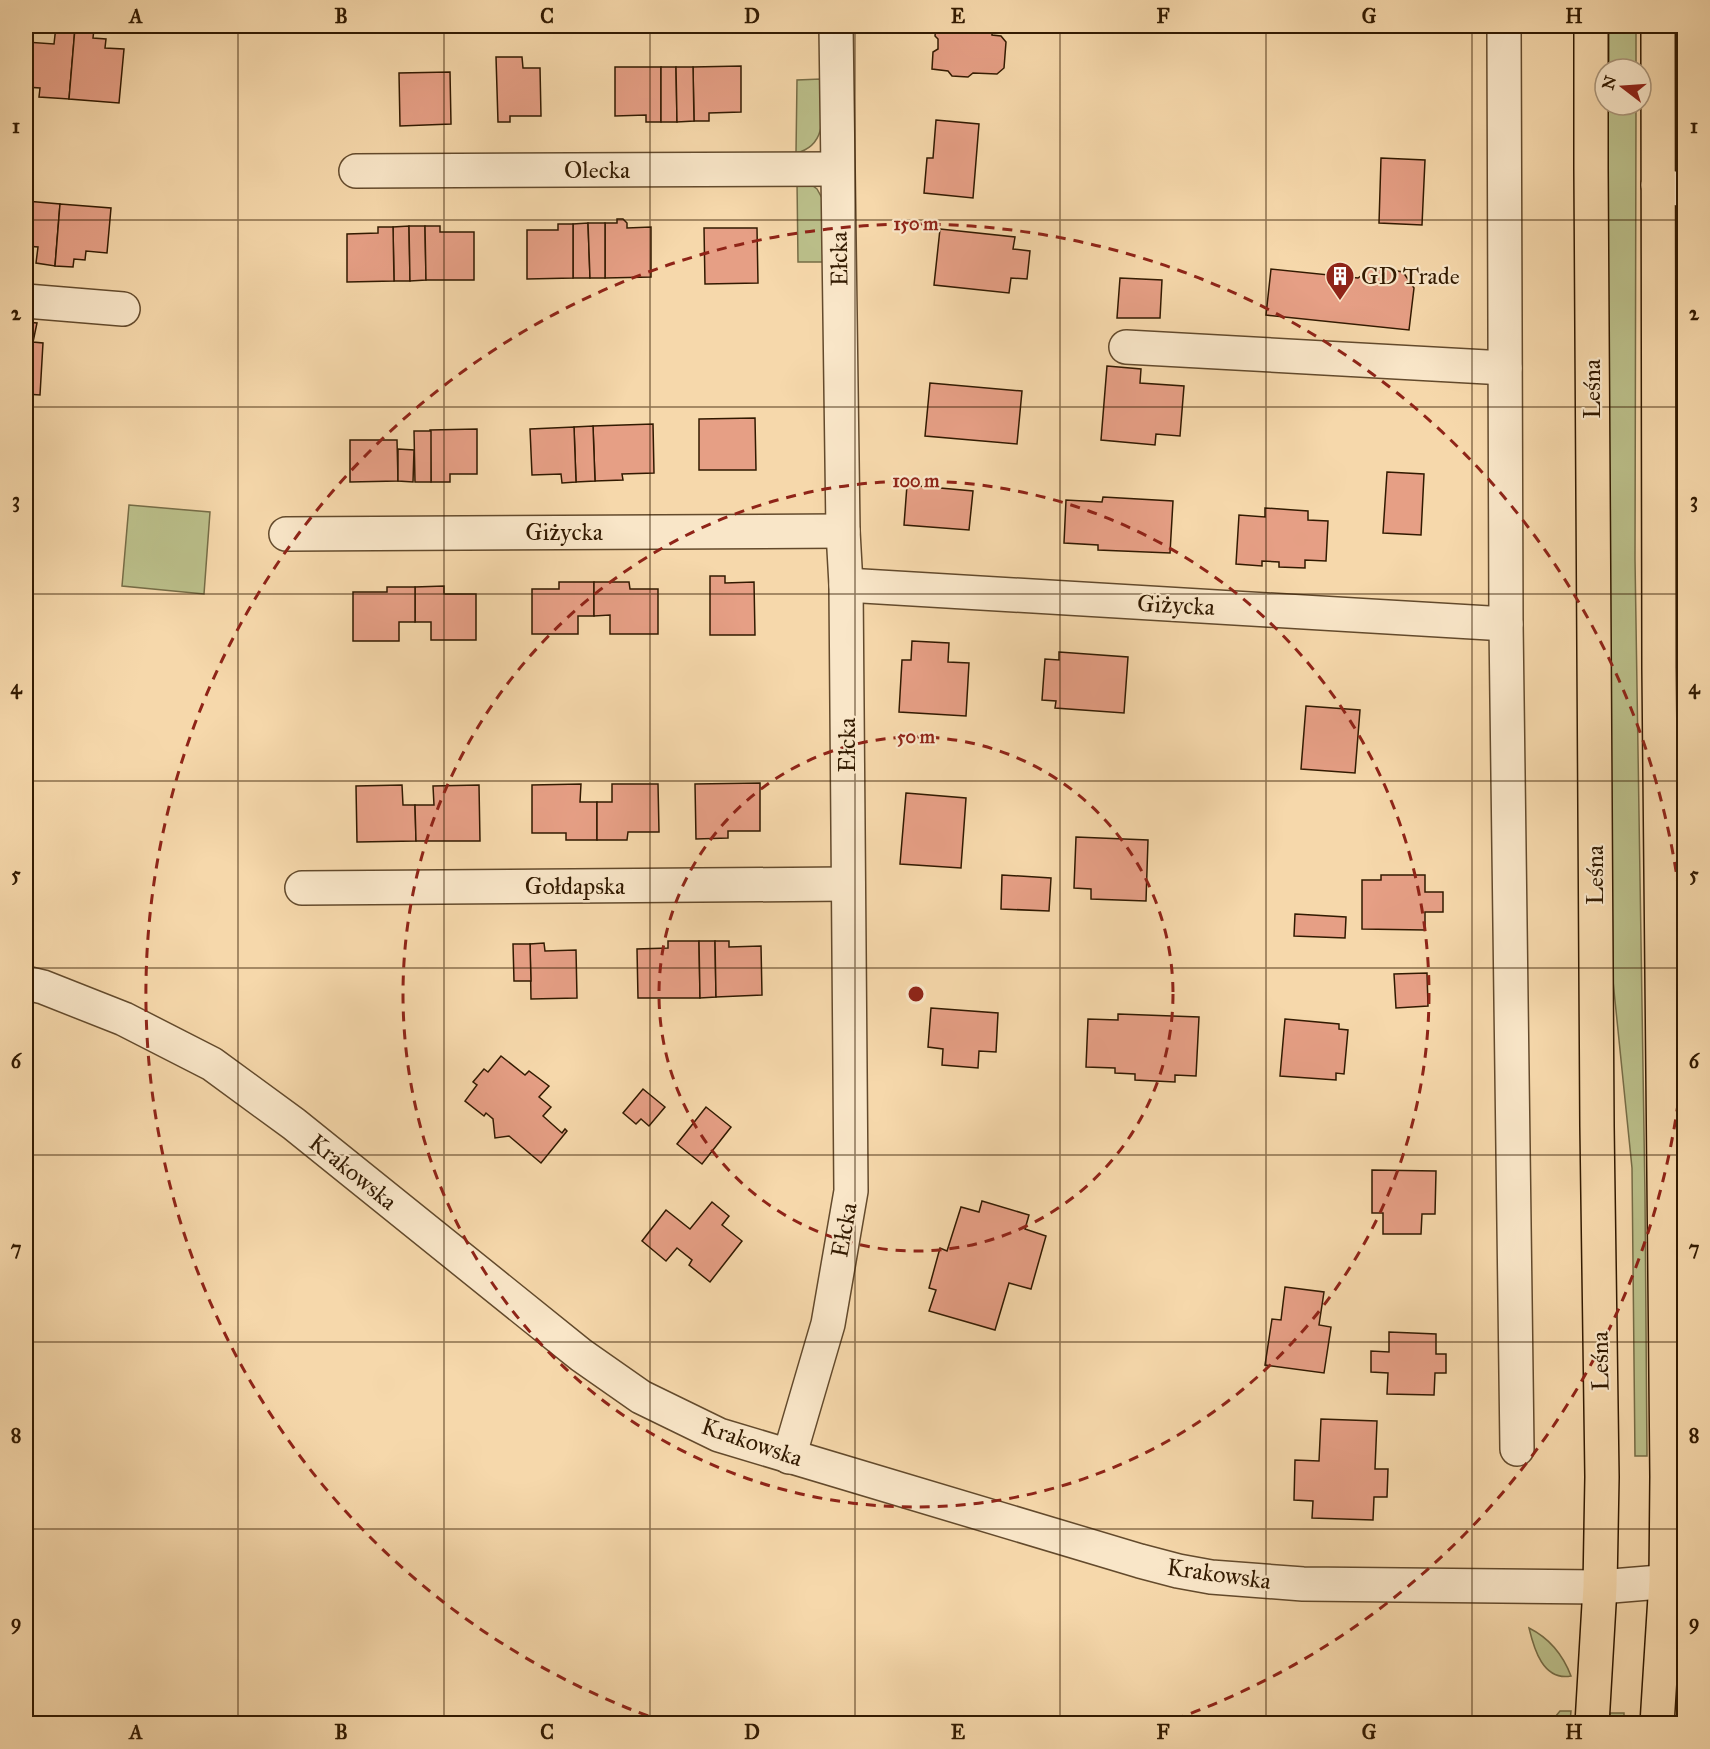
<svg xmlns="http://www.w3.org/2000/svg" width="1710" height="1749" font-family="'IM FELL Great Primer',serif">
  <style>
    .green { fill: #bbbf8a; stroke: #766c46; stroke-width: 1.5 }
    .building { fill: #e69f85; stroke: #321a01; stroke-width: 1.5 }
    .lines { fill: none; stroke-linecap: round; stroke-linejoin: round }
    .minor-casing { stroke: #634a2c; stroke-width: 36 }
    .major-casing { stroke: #321a01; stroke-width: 36 }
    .minor { stroke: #f9e6c8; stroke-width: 33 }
    .major { stroke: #f6d8ab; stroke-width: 33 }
    .grid { fill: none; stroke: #321a01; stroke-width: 1.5; stroke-opacity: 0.55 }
    .ring { fill: none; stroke: #8f2418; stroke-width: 3; stroke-dasharray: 10 8 }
    .labels { text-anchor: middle; stroke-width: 4.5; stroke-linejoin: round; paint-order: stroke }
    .street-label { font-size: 24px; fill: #321a01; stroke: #f9e6c8 }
    .poi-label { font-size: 24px; fill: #321a01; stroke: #f9e6c8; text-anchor: start }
    .centre { fill: #8f2418; stroke: #f9e6c8; stroke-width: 3 }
    .ring-label { font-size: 18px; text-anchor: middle; font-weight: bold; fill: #8f2418; stroke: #f9e6c8; stroke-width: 4.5; stroke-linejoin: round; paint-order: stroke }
    .neatline { fill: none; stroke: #321a01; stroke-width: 2 }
    .grid-label { font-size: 20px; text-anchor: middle; font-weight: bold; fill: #321a01 }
  </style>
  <rect width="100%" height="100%" fill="#f6d8ab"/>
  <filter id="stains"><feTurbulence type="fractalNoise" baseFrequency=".00333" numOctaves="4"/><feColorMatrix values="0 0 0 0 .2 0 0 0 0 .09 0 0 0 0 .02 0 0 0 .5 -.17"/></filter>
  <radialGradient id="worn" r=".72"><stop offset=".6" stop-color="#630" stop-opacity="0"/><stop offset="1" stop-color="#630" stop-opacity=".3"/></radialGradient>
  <g class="green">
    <rect x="1609" y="26" width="27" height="43"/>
    <path d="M821,79c0,28 10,66 -25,74l1,-73z"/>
    <path d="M1608,105h28l-1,454 10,637 2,260h-12l-3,-288 -19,-187 -5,-458z"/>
    <path d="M797,181l12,2 8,6 6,11 1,62h-26z"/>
    <path d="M129,505l81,7 -6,82 -82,-8z"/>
    <path d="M1529,1628c20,10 34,27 42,48 -28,5 -37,-27 -42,-48z"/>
    <path d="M1560,1711h11l-1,12h-16l1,-6z"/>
    <rect x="1610" y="1713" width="14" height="10"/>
  </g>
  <g class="building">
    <path d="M56,26l19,2 -6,71 -30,-2 1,-9 -14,-1v-45l28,2z"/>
    <path d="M936,26h56v9l9,1 5,6 -2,26 -7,6 -24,-1 -5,4 -16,-1 -4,-5 -16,-2 1,-17 5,-3v-10l-3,-3z"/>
    <path d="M75,28l19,1 -1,9 13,1 -1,9 19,1 -5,54 -50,-4z"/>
    <path d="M496,57h26l1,11h17l1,48h-31v6h-12z"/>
    <path d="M741,66v46l-32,1v8h-15l-1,-54z"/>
    <path d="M615,67h46v55h-15v-7l-31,1z"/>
    <path d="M661,67h15l1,55h-16z"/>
    <path d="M676,67h17l1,54 -17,1z"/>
    <path d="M450,72l1,52 -51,2 -1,-53z"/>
    <path d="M936,120l43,4 -6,74 -49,-5 3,-35h6z"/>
    <path d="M1381,158l44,2 -3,65 -43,-2z"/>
    <path d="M26,201l34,3 -5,62 -19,-3 2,-16 -12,-1z"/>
    <path d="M60,204l51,4 -4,45 -21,-2 -1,9 -11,-1 -1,8 -18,-1z"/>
    <path d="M617,219h6l4,4v5l24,-1v50l-46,1v-55h12z"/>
    <path d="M588,223l2,55h-17v-54z"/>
    <path d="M588,223h17v55h-15z"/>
    <path d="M558,224h15v54l-46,1v-49h31z"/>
    <path d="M409,226l1,55h-16l-1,-54z"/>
    <path d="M409,226h16l1,54 -16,1z"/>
    <path d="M425,226h15v6h34v48h-48z"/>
    <path d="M378,227h15l1,54 -47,1v-48l31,-1z"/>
    <path d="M704,228h53l1,55 -53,1z"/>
    <path d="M940,229l75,8 -2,12 17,2 -3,28 -16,-1 -2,15 -75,-8z"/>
    <path d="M1373,267l30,5 11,16 -5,42 -143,-15 5,-46 87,9z"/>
    <path d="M1120,278l42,2 -2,38h-43z"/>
    <path d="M26,322l11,1 -4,19 10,1 -3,52 -14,-1z"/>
    <path d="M1107,366l34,3 -1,14 44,3 -4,50 -24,-2 -1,11 -54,-5z"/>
    <path d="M930,383l92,8 -5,53 -92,-8z"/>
    <path d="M755,418l1,52h-57v-51z"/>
    <path d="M653,424l1,49 -32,1 1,6 -28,1 -2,-55z"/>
    <path d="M593,426l2,55 -19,1 -2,-55z"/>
    <path d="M574,427l2,55 -14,1 -1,-9 -29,1 -2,-46z"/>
    <path d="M477,429v45h-27v8h-19l-1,-52z"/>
    <path d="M414,431h17v51h-16z"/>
    <path d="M350,440h47l1,41 -48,1z"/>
    <path d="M398,449l16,1 -1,32 -15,-1z"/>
    <path d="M1387,472l37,2 -3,61 -38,-2z"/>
    <path d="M907,485l66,6 -4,39 -65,-5z"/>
    <path d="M1103,497l70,4 -3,52 -72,-3v-5l-34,-2 2,-43 36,2z"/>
    <path d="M1265,508l43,3v9l20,1 -2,40 -21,-1v8l-26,-1v-5l-17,-1v5l-26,-2 3,-49 26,2z"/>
    <path d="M710,576h15v7l29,-1 1,53h-45z"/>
    <path d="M559,582h35v34h-16v18h-46v-45h27z"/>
    <path d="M594,582h35l1,7h28v45h-48v-19l-16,1z"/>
    <path d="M444,586v8h32v46h-45v-18h-16v-35z"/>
    <path d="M387,587h28v35h-16v19h-46v-49h34z"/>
    <path d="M912,641l37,2 -1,19 21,1 -3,53 -67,-4 3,-52h9z"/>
    <path d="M1059,652l69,5 -4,56 -69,-5 1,-7 -14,-1 3,-41 14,1z"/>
    <path d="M1306,706l54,4 -5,63 -54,-4z"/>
    <path d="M760,783v48h-32v7l-32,1 -1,-55z"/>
    <path d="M581,784l-1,18h17v38h-31v-7h-34v-48z"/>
    <path d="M612,784h46l1,48h-31l-1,8h-30v-38h15z"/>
    <path d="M402,785l1,20h12l1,36 -59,1 -1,-56z"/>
    <path d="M479,785l1,56h-64l-1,-36h19l-1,-19z"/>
    <path d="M906,793l60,5 -5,70 -61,-4z"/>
    <path d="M1076,837l72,3 -2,61 -55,-2v-10l-17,-1z"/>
    <path d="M1002,875l49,3 -2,33 -48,-2z"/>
    <path d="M1381,875h44v17h18v20h-18v18l-63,-1v-49h19z"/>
    <path d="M1295,914l51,3 -1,21 -51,-2z"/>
    <path d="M668,941h31l1,57h-62l-1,-49 31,-1z"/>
    <path d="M699,941h16l1,56 -16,1z"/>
    <path d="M715,941h14v6l32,-1 1,49 -46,2z"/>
    <path d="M544,943l1,8 31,-1 1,48 -46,1 -1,-55z"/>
    <path d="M513,944h17l1,37h-17z"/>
    <path d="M1427,973l1,33 -32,2 -2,-34z"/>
    <path d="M931,1008l67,5 -2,39 -17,-1 -1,17 -36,-3 1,-16 -15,-2z"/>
    <path d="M1118,1014l81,3 -3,59 -21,-1v7l-40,-2v-6l-20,-1v-5l-29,-1 2,-48 30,1z"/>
    <path d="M1285,1019l54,5v5l9,1 -4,44 -8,-1v7l-56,-4z"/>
    <path d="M501,1056l24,19 4,-4 20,15 -10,11 12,10 -8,9 19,17 3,-4 2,2 -26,32 -32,-27 -14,2 -2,-19 -7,-6 -2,3 -19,-15 12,-16 -4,-3 11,-13 4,3z"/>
    <path d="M643,1089l22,18 -16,19 -8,-7 -5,5 -13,-11z"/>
    <path d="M706,1107l25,20 -29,37 -25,-20z"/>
    <path d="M1372,1170l64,1 -1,43h-13l-1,20h-38v-21h-11z"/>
    <path d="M982,1201l47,14 -4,14 21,7 -15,53 -22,-6 -14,47 -66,-19 7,-21 -7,-2 11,-40 7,3 14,-44 18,5z"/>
    <path d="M712,1202l17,14 -7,9 20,16 -32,41 -21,-17 3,-5 -15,-12 -11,13 -24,-20 24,-31 24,19z"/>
    <path d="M1285,1287l39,5 -5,33 12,2 -7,46 -59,-8 7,-46 9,1z"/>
    <path d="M1389,1332l47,2v20h10v19h-11l-1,22 -47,-1 1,-21 -17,-1v-21l18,1z"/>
    <path d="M1321,1419l56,2 -2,48h13l-1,28h-13l-1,23 -61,-2 1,-17 -19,-1 1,-40 24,1z"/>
  </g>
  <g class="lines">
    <g class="minor-casing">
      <g id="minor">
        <path d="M1504,26l2,598 11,825"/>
        <path d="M356,171l481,-2"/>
        <path d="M1658,185l26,5"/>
        <path d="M26,301l97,8"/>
        <path d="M1126,347l379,21"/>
        <path d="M286,534l557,-3"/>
        <path d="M846,585l660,39"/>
        <path d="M302,888l546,-4"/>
        <path d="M26,983l17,4 81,32 88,45 82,60 287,231 60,42 78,38 421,126 38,10 33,6 92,7 297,3 84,-7"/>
        <path d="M789,1457l39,-133 23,-133 -5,-606 -3,-54 -7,-505"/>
      </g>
    </g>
    <g class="major-casing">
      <g id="major">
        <path d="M1591,26v142l6,958 5,351 -2,110 -8,137"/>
        <path d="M1657,1724l9,-143 1,-104 -8,-809 -1,-642"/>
      </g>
    </g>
    <use href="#minor" class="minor"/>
    <use href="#major" class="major"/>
  </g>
  <path class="grid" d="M238,26v1698M444,26v1698M650,26v1698M855,26v1698M1060,26v1698M1266,26v1698M1472,26v1698M26,220h1658M26,407h1658M26,594h1658M26,781h1658M26,968h1658M26,1155h1658M26,1342h1658M26,1529h1658"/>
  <g class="ring">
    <circle cx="916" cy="994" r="257"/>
    <circle cx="916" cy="994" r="513"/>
    <path d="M1684 1048A770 770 0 0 1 1167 1722M665 1722A770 770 0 1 1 1684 940"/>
  </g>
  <defs>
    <g id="building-pin" transform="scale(1.5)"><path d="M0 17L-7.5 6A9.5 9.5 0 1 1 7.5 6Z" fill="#8f2418" stroke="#f9e6c8"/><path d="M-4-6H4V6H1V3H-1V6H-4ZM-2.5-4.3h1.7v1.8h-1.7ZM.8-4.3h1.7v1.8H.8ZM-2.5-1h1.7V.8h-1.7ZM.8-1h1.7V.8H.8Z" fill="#fff"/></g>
  </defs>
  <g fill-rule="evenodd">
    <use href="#building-pin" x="1340" y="276"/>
  </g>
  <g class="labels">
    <g class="street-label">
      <text x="597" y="178">Olecka</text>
      <text transform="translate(839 259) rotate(-91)" y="8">Ełcka</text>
      <text transform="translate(1592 389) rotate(-90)" y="8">Leśna</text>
      <text x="564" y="540">Giżycka</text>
      <text transform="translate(1176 605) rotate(3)" y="8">Giżycka</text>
      <text transform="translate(847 745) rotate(-90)" y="8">Ełcka</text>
      <text transform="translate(1595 875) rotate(-90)" y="8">Leśna</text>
      <text x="575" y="894">Gołdapska</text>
      <text transform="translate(353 1172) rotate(39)" y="8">Krakowska</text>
      <text transform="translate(844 1230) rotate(-80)" y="8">Ełcka</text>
      <text transform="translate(1600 1361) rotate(-91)" y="8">Leśna</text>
      <text transform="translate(752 1442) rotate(19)" y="8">Krakowska</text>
      <text transform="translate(1219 1574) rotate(8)" y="8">Krakowska</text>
    </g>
    <g class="poi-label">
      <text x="1361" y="284">GD Trade</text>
    </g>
  </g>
  <circle cx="916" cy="994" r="9" class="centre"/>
  <g class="ring-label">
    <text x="916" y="230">150 m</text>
    <text x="916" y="487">100 m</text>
    <text x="916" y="743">50 m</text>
  </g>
  <rect width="1710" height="1749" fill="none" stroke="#f6d8ab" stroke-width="66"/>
  <g transform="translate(1623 87) rotate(287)"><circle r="28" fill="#f9e6c8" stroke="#a99478" stroke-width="1.5"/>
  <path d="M0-4.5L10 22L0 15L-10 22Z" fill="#8f2418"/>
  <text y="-9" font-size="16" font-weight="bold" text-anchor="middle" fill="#321a01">N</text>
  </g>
  <rect x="33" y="33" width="1644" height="1683" class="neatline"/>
  <g class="grid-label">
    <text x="136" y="23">A</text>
    <text x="341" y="23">B</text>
    <text x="547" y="23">C</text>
    <text x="752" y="23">D</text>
    <text x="958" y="23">E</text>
    <text x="1163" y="23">F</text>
    <text x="1369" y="23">G</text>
    <text x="1574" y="23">H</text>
    <text x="16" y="133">1</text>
    <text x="1694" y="133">1</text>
    <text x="16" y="320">2</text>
    <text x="1694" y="320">2</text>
    <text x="16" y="507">3</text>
    <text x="1694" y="507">3</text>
    <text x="16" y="694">4</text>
    <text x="1694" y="694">4</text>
    <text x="16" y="881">5</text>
    <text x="1694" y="881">5</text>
    <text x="16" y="1068">6</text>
    <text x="1694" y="1068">6</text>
    <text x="16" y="1255">7</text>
    <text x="1694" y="1255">7</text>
    <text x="16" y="1442">8</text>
    <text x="1694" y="1442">8</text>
    <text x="16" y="1629">9</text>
    <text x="1694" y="1629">9</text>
    <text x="136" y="1739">A</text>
    <text x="341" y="1739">B</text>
    <text x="547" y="1739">C</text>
    <text x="752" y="1739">D</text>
    <text x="958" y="1739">E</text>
    <text x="1163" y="1739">F</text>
    <text x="1369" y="1739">G</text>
    <text x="1574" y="1739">H</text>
  </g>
  <rect width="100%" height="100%" filter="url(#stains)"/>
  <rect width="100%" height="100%" fill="url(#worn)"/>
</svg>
